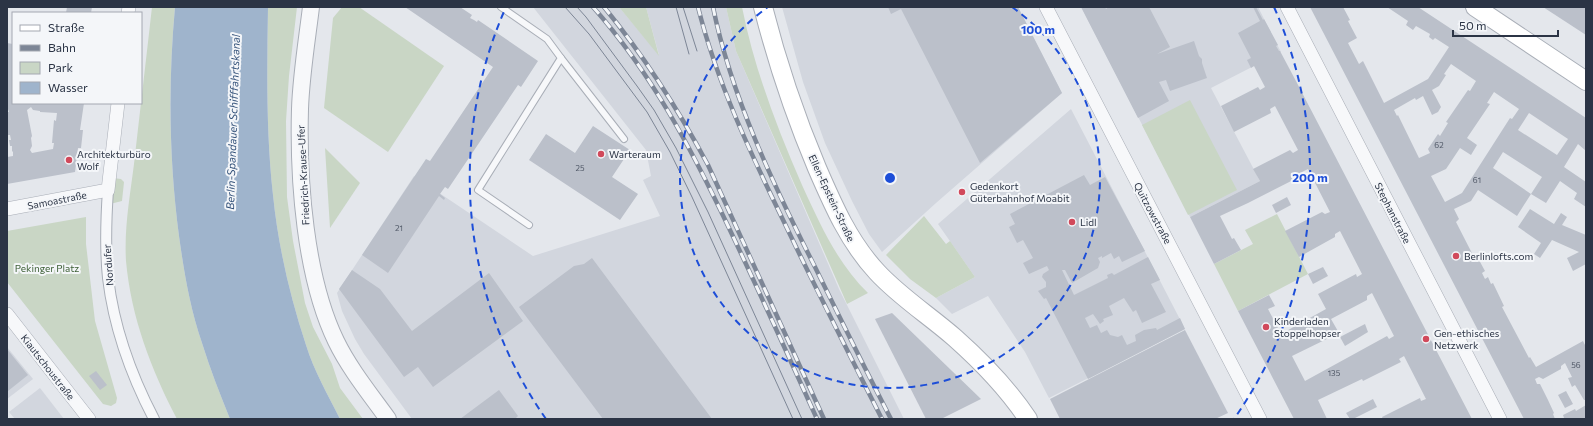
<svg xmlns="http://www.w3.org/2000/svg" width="1593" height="426" font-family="Commissioner,sans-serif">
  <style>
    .built { fill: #d2d6de }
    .green { fill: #c9d6c5 }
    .water { fill: #9fb4cc }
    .building { fill: #bbc0ca; fill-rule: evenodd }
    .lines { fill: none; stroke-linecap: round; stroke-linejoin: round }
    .service-casing { stroke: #a9aeb7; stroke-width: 8 }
    .pedestrian-casing { stroke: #a9aeb7; stroke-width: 12 }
    .minor-casing { stroke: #a9aeb7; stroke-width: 14 }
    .tertiary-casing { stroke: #a9aeb7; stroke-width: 18 }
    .secondary-casing { stroke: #a9aeb7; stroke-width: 20 }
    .service { stroke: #f7f8fa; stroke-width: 6 }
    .pedestrian { stroke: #f7f8fa; stroke-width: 10 }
    .minor { stroke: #f7f8fa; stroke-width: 13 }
    .tertiary { stroke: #f7f8fa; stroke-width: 16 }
    .secondary { stroke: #fff; stroke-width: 18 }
    .tram { stroke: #7d8696; stroke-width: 1 }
    .rail-casing { stroke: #7d8696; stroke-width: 4.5 }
    .rail { stroke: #f4f6f9; stroke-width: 3; stroke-dasharray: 9; stroke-linecap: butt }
    .ring { fill: none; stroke: #1d4ed8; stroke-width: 2; stroke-dasharray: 7 5 }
    .poi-dot { fill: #d1495b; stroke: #f4f6f9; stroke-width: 1.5 }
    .labels { text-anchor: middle; stroke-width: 4; stroke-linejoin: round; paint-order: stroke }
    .number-label { font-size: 8px; fill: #4f5766 }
    .poi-label { font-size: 10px; fill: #2b3445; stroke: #f4f6f9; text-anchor: start }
    .street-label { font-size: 10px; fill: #2b3445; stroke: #f4f6f9 }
    .park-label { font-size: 10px; fill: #3f6138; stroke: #f4f6f9 }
    .water-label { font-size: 11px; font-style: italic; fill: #34527a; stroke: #f4f6f9 }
    .centre { fill: #1d4ed8; stroke: #f4f6f9; stroke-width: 2 }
    .ring-label { font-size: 12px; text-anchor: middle; font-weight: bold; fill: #1d4ed8; stroke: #f4f6f9; stroke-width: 4; stroke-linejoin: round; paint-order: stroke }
  </style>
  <rect width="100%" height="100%" fill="#e4e7ec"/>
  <g class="built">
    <path d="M533,7h86l40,48 -13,-48h80l10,44 103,238 65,130h-492l-48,-65 -9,-15 -13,-28 -5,-18 77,-117 119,80 127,-40 -17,-36 8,-4 -5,-26z"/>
    <path d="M782,7h236l44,86 -126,110 -54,49 -13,-18 -17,-33 -27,-58 -22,-61z"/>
    <path d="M1081,7h177l23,45 -70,36 49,93 -70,36z"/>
    <path d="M1071,109l114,220 -136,69 -24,-46 -37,-56 -36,18 -16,-16 39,-21 -37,-53z"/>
    <path d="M7,347l26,32 -26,20z"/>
    <path d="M40,388l24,31h-49l-6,-7z"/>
  </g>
  <g class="green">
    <path d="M152,7h23c-7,77 -6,153 4,229 5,36 11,72 23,107 8,26 18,51 28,76h-53c-26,-50 -46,-102 -51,-158 -2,-33 4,-65 8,-97 6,-53 12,-104 18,-157z"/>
    <path d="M268,7h29l-8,69 -3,45 1,76 6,44 12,62 8,24 19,37 8,24 23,31h-23c-12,-24 -26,-48 -34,-74 -16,-48 -28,-100 -33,-150 -7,-63 -6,-126 -5,-188z"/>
    <path d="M342,7h17l85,59 -56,86 -64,-44 9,-90z"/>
    <path d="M619,7h27l13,49z"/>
    <path d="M726,7h16c12,61 35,121 60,178 18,39 35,78 66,108l-21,11 -111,-253z"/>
    <path d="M1190,100l47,90 -49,25 -46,-90z"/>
    <path d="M325,148l35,35 -30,45z"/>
    <path d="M113,178l8,1 3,3 -2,19 -12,3z"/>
    <path d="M1277,214l31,60 -70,37 -24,-47 39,-20 -8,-14z"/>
    <path d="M924,216l22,28 4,-3 25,36 -39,21 -26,-19 -24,-24z"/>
    <path d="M86,217v27l9,77 22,77 -1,5 -5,3 -8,-2 -96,-122v-51z"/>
  </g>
  <path class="water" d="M175,7h93c-1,62 -2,125 5,188 5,50 17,102 33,150 8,26 22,50 34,74h-110c-10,-25 -20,-50 -28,-76 -12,-35 -18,-71 -23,-107 -10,-76 -11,-152 -4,-229z"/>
  <g class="building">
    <path d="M67,7h25l-1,6h-25z"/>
    <path d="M405,7h55l12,8 -2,3 4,2 3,2 1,-2 60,41 -17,26 -3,-2 -70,104 -3,-2 -5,7 5,4 -1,2 -5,-4 -51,77 -26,-18 64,-96 4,2 63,-94z"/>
    <path d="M888,7h130l44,86 -82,70 -79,-154 -10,5z"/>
    <path d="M1081,7h24l1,2 3,-2h40l21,40 -13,7 37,-13 5,15 3,3v4l5,15 -37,13 -4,-11 -7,2 10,19 -31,17z"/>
    <path d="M1253,7h3l7,13 1,-1 14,26 -2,1 3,5h1l17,32 175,336h-89l-1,-2 38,-19 1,3 5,-2 -22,-43 -5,3 2,3 -38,19 -1,-2 -44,21 9,19h-33l-56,-108 31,-16 6,11 -7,3 13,25 45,-25 -8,-15 38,-20 1,3 5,-3 -22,-43 -5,3v3l-36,20 -14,-26 37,-19 3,2 5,-2 -19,-37 -3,-6 -6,3 1,3 -55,28 -28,13 12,23 2,-1 7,12 -27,14 -24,-47 70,-36 -7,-12 37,-19 3,3 5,-3 -23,-44 -5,3 1,4 -37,19 -13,-26 37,-19 2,3 5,-3 -11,-21 -3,2 -4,-8 4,-2 -13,-25 22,-12zM1372,293l22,43 -5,3 -2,-3 -82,45 -13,-25 47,-23 -8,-14 36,-19v-4z"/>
    <path d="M1310,7h33l7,13 -2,1 9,17 -9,5 11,21 4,-3 21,42 44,-24 21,-32 -14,-9 -2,2 -4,-3 1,-3 -14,-8 -3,4 -7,-5 2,-4 -21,-14h31l168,111v33l-8,-7 -14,23 22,15v25l-12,-8 3,-6 -17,-12 -14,22 -15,-9 11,-17 -39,-25 -10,16 38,26 -14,22 -39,-26 -7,11 -17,8 5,10 -3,3 20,39 3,-1 6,11 -3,2 3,6 3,-2 3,7 2,-1 11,23 -2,1 27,51 1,-1 6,10 47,-26 3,6v53h-2l-9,-15 -3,2 -4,-9 4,-1 -7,-14 -4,3v3l-18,10 -4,-2 -4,2 2,5h3l8,16 6,13 -1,1 2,5h-31zM1451,64l25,17 -6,10 -2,-1 -22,32 2,1 -8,13 -2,-2 -10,15 2,4 -11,5 -21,-43 -1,1 -3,-6 21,-12 1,2 7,-4 9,19 6,-3 3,-5 -9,-17 7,-4 7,-11 -2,-1zM1494,92l25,17 -7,10 -2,-1 -48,75 -17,9 -14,-26 15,-7 14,-21 11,7 6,-10 -10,-7 23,-34 -3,-1zM1529,113l39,26 -11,16 -39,-25z"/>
    <path d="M1543,7h43v28z"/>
    <path d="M7,43l6,1v59h71l-4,27h3l-2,18h-3l-3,24 -68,12v-27l6,-1v-5l-1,1v-6h-2l-1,-6h2l-1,-5h-3v-23h2l-2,-6zM31,107l2,3 7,1v1l17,1 -1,8 -2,-1 -2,23h2l-1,6 -21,4 -2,-3 2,-4 -1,-8 1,-2 -5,-26z"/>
    <path d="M593,126l37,24 -18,27 26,17 -18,26 -91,-60 17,-26 29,19z"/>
    <path d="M1084,175l6,10 15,-8 40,74 -23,11 -3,-6 -5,3 -3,-6 -9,5v-2l-4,2 2,4 -2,6 -26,15 -7,-13h-3l12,25 34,-17 -1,-3 5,-2 2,2 34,-18 12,23 -9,4 15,28 -24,11 -6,-13 -3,2 -9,-14 -15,8 4,9 -10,4 1,2 -4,3 -7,-10 -8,4 5,10 7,-3 4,8 6,-3 3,5 8,2 4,-2 5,10 9,-4 -1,-6 9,-5 12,-2 1,2 23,-12 5,11 -97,50 -42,-81 -2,1 -6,-8 8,-4v-5l-4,-5 1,-3 6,-4 -2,-4 -18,8 -6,-11 10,-5 -10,-18 -6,3 -8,-16 6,-3 -5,-10z"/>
    <path d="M1287,197l4,8 -15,8 -4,-8z"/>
    <path d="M1530,209l24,15 7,-11 6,4 -5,8 24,10v29l-13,7 -6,-13 12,-6 -27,-12 -12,18 -6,-4 7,-11 -23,-16z"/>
    <path d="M592,258l120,161h-109l-84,-112 55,-41 10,-2z"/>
    <path d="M1323,267l5,9 -15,8 -5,-10z"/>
    <path d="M352,270l28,19 32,42 77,-58 34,48 -90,66 -15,-20 -14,10 -65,-88z"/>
    <path d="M892,313l89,86 -40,20h-15l-51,-100z"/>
    <path d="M1365,324l3,8 -23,14 -5,-9z"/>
    <path d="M1185,330l43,83 -13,6h-155l-10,-20z"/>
    <path d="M7,349l21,26 -20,16 -1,-2z"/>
    <path d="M96,371l11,14 -7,5 -11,-14z"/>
    <path d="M499,390l19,26 -3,3h-55z"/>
    <path d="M1566,391l7,13 -8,4 -7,-13z"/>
    <path d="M1373,399l4,8 -24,12h-3l-4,-6z"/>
    <path d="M1586,405v14h-25l3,-1 -1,-3 12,-6 1,2z"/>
  </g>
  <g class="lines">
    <g class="service-casing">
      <g id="service">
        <path d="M501,7l46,32 14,19 -83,132 51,35"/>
        <path d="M561,58l63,81"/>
      </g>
    </g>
    <g class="pedestrian-casing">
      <path id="pedestrian" d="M108,190c-2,29 -3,59 0,88 6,50 23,97 46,141"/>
    </g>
    <g class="minor-casing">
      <g id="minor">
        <path d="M1046,7l214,412"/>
        <path d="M1287,7l213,412"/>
        <path d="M128,13l1,-6"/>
        <path d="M7,209l101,-19 10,-87"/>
        <path d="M7,314l82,105"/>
      </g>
    </g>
    <g class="tertiary-casing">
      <path id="tertiary" d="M311,7c-4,33 -10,69 -11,102 -2,71 5,168 36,232 13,27 34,53 52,78"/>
    </g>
    <g class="secondary-casing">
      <g id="secondary">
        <path d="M763,7c14,55 32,109 54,161 16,37 32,74 60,104 23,25 53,44 78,66 27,24 53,51 73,81"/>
        <path d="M1475,7l111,74"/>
      </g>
    </g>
    <use href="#service" class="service"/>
    <use href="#pedestrian" class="pedestrian"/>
    <use href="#minor" class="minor"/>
    <use href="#tertiary" class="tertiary"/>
    <use href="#secondary" class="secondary"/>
    <g class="tram">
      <path d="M565,7l24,27 58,78 23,40 22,45 101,222"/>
      <path d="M577,7l9,10 51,69 17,24 22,38 32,64 94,207"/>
      <path d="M676,7l13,47"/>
      <path d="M683,7l14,44"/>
    </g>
    <g class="rail-casing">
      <g id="rail">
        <path d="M593,7c59,67 98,141 136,221 30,63 59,127 88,191"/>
        <path d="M604,7c40,49 74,102 104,158l116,254"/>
        <path d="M698,7c19,76 53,147 87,217 31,65 64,130 97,195"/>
        <path d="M713,7c18,89 61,179 102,260 25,51 50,102 76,152"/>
      </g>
    </g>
    <use href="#rail" class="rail"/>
  </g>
  <g class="ring">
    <path d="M1012 7A210 210 0 1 1 768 7"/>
    <path d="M546 419A420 420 0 0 1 506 7M1274 7A420 420 0 0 1 1234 419"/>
  </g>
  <g class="poi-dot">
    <circle cx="601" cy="154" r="4"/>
    <circle cx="69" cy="160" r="4"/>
    <circle cx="962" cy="192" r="4"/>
    <circle cx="1072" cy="222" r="4"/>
    <circle cx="1456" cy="256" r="4"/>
    <circle cx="1266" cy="327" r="4"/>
    <circle cx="1426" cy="339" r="4"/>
  </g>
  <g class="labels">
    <g class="number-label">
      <text x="1439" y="148">62</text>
      <text x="580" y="171">25</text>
      <text x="1477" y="183">61</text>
      <text x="399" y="231">21</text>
      <text x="1576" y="368">56</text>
      <text x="1334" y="376">135</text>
    </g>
    <g class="poi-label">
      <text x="77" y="158">Architekturbüro<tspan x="77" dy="12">Wolf</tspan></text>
      <text x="609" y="158">Warteraum</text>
      <text x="970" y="190">Gedenkort<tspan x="970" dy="12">Güterbahnhof Moabit</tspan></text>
      <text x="1080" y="226">Lidl</text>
      <text x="1464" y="260">Berlinlofts.com</text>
      <text x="1274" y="325">Kinderladen<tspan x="1274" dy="12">Stoppelhopser</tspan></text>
      <text x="1434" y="337">Gen-ethisches<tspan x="1434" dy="12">Netzwerk</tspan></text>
    </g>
    <g class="street-label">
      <text transform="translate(303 175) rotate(-93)" y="4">Friedrich-Krause-Ufer</text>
      <text transform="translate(832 198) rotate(65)" y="4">Ellen-Epstein-Straße</text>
      <text transform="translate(57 200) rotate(-11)" y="4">Samoastraße</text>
      <text transform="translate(1153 213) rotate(62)" y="4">Quitzowstraße</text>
      <text transform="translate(1393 213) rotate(63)" y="4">Stephanstraße</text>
      <text transform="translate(108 265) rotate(-94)" y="4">Nordufer</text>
      <text transform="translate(48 367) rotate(52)" y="4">Kiautschoustraße</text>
    </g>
    <g class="park-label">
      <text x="47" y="272">Pekinger Platz</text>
    </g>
    <g class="water-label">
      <text transform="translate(233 122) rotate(-88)" y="4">Berlin-Spandauer Schifffahrtskanal</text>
    </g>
  </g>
  <circle cx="890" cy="178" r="6" class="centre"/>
  <g class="ring-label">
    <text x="1038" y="34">100 m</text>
    <text x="1310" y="182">200 m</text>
  </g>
  <rect width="1593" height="426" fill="none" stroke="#2b3445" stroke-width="16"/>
  <rect x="12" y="12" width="130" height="92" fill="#f4f6f9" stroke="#a4a8b1"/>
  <rect x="20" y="25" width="20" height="6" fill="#ffffff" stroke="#a4a8b1"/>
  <text x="48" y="32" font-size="12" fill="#2b3445">Straße</text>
  <rect x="20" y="45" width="20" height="6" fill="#7d8696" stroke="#a4a8b1"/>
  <text x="48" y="52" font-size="12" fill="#2b3445">Bahn</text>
  <rect x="20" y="62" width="20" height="12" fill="#c9d6c5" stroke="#a4a8b1"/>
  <text x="48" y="72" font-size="12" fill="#2b3445">Park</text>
  <rect x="20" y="82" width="20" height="12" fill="#9fb4cc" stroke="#a4a8b1"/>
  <text x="48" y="92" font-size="12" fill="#2b3445">Wasser</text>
  <path d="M1453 30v6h105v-6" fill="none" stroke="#2b3445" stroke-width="2"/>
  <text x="1459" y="30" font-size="12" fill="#2b3445" stroke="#f4f6f9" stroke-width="3" paint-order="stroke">50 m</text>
</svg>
